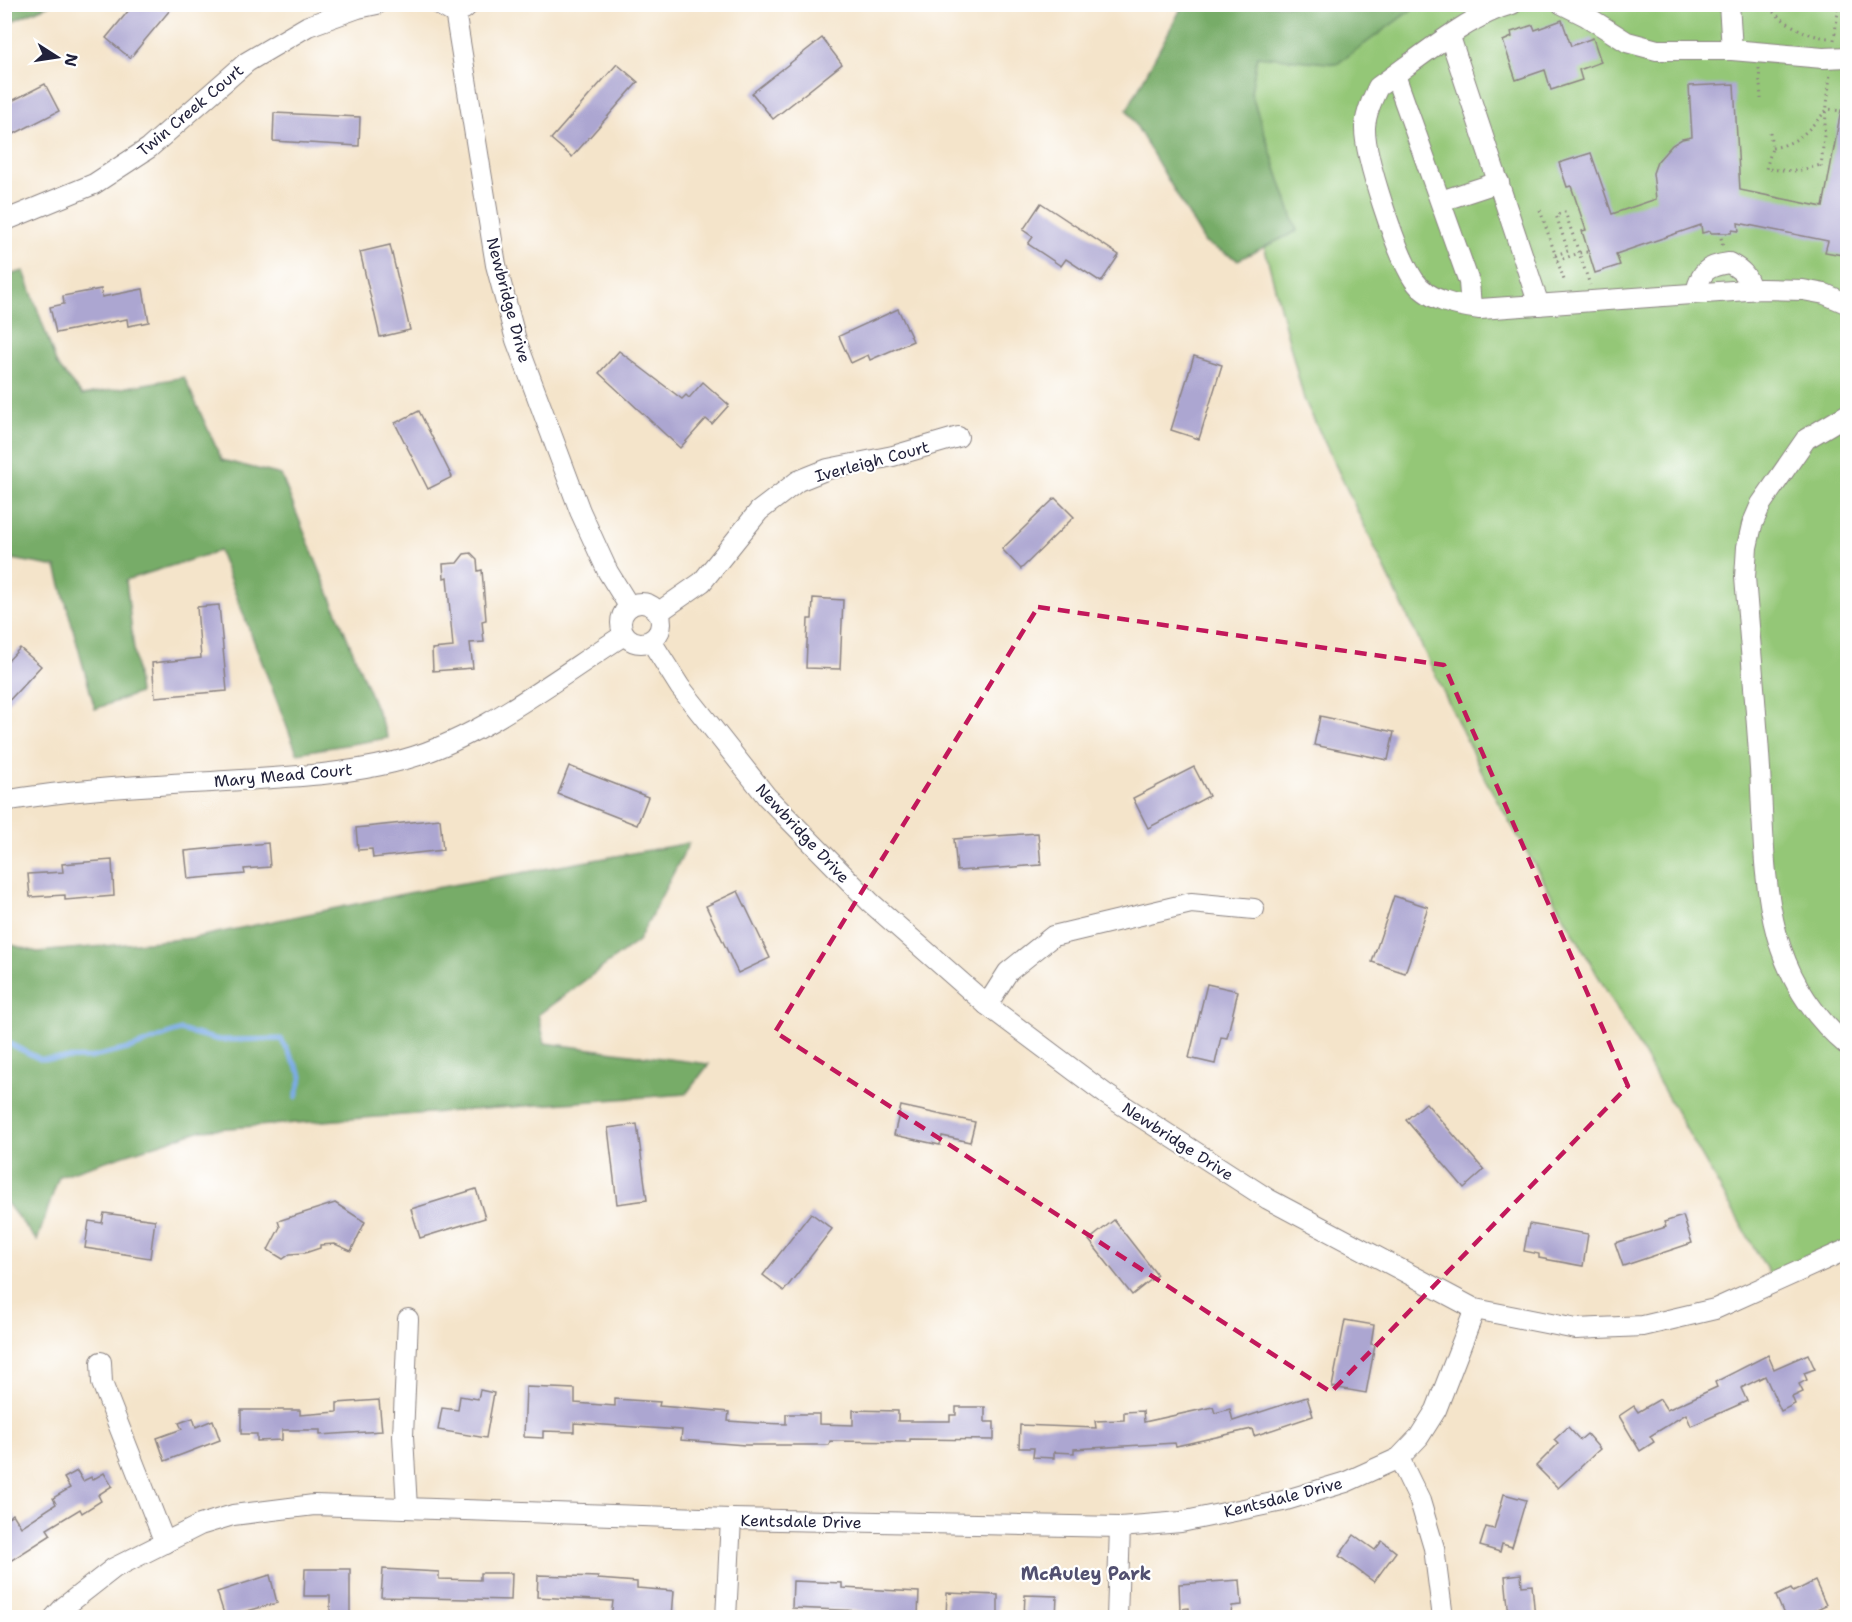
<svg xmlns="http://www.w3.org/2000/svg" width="1852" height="1622" font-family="'Shantell Sans',sans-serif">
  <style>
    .green { fill: #94c777; stroke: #5b7459; stroke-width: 1.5 }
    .forest { fill: #77ac68; stroke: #4c6752; stroke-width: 1.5 }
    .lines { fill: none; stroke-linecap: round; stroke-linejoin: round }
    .stream { stroke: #7bace6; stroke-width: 5 }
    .building { fill: #aca6d1 }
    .minor-casing { stroke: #8b8382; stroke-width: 22 }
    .path { stroke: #8b8382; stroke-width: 3; stroke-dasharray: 1.5 4.5; stroke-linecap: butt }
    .minor { stroke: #fff; stroke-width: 20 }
    .marked { fill: none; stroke: #c2185b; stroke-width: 4.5; stroke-dasharray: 12 8; stroke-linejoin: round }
    .labels { text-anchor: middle; stroke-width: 4.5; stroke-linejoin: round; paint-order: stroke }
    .street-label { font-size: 16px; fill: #22223b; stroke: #fff }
    .neighbourhood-label { font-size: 18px; font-weight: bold; fill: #525070; stroke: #fff }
  </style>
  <rect width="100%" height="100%" fill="#fff"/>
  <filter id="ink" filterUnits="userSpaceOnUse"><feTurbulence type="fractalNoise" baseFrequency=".0167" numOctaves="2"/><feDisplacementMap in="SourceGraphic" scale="12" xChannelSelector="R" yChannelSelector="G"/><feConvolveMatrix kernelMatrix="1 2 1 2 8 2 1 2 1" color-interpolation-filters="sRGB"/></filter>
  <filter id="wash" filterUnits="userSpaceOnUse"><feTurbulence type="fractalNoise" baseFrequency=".008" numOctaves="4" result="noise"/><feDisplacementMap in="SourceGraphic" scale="24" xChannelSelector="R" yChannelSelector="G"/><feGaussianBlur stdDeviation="1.35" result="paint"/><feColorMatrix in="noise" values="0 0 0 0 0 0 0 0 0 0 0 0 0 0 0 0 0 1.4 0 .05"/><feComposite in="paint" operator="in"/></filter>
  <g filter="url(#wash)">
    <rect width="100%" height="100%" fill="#f4e4ca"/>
    <path class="green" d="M1251,5h596v1242l-73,35 -289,-503 -181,-380 -91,-350z"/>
    <g class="forest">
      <path d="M5,4h44v1l-44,19z"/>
      <path d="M1183,5h235l-81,59 -80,-8 -6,37 46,138 -59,29 -33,-17 -78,-133z"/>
      <path d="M24,271l33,94 25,30 102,-18 38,83 59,15 107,263 -91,15 -78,-202 -93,29 13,113 -44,16 -39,-142 -49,-9 -2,2v-284z"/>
      <path d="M689,843l-51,98 -100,74 7,28 164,21 -23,30 -484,36 -143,46 -22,65 -32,-40v-258l32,9 156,-14 220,-46z"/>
    </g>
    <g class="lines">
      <path class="stream" d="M4,1045l6,-1 30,15 49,-1 43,-10 48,-18 39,10 62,-1 21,37 -6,21"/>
    </g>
    <g id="blocks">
      <g class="building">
        <path d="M134,4h41l-45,54 -24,-20z"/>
        <path d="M1562,20l9,26 22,-8 8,24 -22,8 3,10 -31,10 -6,-20 -29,10 -13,-39 9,-4 -1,-5 22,-7 2,5z"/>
        <path d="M822,38l20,26 -69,55 -21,-26z"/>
        <path d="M617,64l21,18 -66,75 -21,-18z"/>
        <path d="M45,84l14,27 -55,28v-34z"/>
        <path d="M1734,84l6,106 83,17 18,-97 7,1v145l-23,-4 3,-11 -90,-18 1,8 -7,-1 -1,3h-20l-1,-2 -8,2 -1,-8 -85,29 4,11 -25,8 -13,-42 4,-1 -15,-44 -4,1 -8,-24 32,-10 21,61 44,-15 -3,-26 4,-11 15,-17 10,-6 10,-2 -3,-51z"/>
        <path d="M274,113l86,4 -1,29 -86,-5z"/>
        <path d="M1041,203l78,52 -18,27 -35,-23 -5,7 -33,-22 5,-7 -10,-7z"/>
        <path d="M390,245l20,85 -30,7 -20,-85z"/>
        <path d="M101,289l1,8 41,-8 6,33 -21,4 -1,-7 -71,14 -6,-26 14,-3 -1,-8z"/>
        <path d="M898,309l15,32 -43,19 -2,-5 -17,8 -12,-27z"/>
        <path d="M619,351l63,48 4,-4 3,3 14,-16 26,23 -17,19 -6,-5 -26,29 -81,-75z"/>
        <path d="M1194,356l28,9 -23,74 -28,-9z"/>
        <path d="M419,411l33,66 -24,12 -33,-66z"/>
        <path d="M1055,498l19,19 -53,52 -19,-20z"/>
        <path d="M471,553l6,6 1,12 4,-1 4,50 -4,1 2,21 -14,1 3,25 -40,3 -1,-22 21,-2 -6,-70 -3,1 -1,-14 14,-1 7,-9z"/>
        <path d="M813,598l30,2 -3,69 -34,-1 2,-49h4z"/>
        <path d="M219,605l8,86 -72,6 -3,-34 49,-5 -4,-51z"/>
        <path d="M20,648l21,18 -37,40v-41z"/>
        <path d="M1320,716l74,16 -6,28 -74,-15z"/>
        <path d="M569,766l79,31 -11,28 -79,-31z"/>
        <path d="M1194,767l15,29 -61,32 -15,-30z"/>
        <path d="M440,819l3,31 -70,8 -1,-9 -14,1 -2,-22z"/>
        <path d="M1038,833l3,32 -84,6 -3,-32z"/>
        <path d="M268,843l2,24 -26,2 1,5 -57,5 -3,-28z"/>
        <path d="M112,860l2,36 -49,4v-5l-35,2 -2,-23 35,-2 -1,-8z"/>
        <path d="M738,891l32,67 -32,15 -32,-67z"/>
        <path d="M1394,896l34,11 -23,66 -33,-11z"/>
        <path d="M1207,984l31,7 -11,47 -6,-1 -6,27 -26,-6z"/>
        <path d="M1426,1103l58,67 -20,18 -58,-68z"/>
        <path d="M901,1106l74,16 -5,20 -28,-6 -2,9 -46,-10z"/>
        <path d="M637,1124l10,76 -30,4 -9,-76z"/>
        <path d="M476,1189l9,29 -65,20 -9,-29z"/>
        <path d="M335,1203l30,19 -14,29 -16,-7 -15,1v3l-15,5 -15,1 -7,5 -15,-9 12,-23 -2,-6z"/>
        <path d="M104,1213l51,7 -5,38 -65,-10 4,-27 13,2z"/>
        <path d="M811,1213l21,16 -48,62 -21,-16z"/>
        <path d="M1683,1216l9,27 -69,23 -8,-23 51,-16 -2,-5z"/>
        <path d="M1114,1220l43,55 -25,20 -43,-55z"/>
        <path d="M1529,1224l59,10 -5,32 -44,-8v-4l-15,-3z"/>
        <path d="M1345,1320l29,5 -3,19 4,1 -9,48 -34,-6z"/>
        <path d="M1808,1354l7,15 -11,4 3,7 -8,4 4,8 -11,5 3,7 -14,7 -16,-35 -24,12 6,13 -56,25 -5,-12 -36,22 4,6 -14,9 -21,-35 15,-10 4,6 22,-13 7,11 50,-23 -2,-5 53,-27 6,14z"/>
        <path d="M526,1387l49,2v14l40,3v-7l45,3 -1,4 70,6 -1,9 29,2 29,1v-10h33v10l34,1v-15l45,1v10h52v-6h6v-8h29v15h9v18l-84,-1v3l-80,-1 -1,4h-84l-64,-5 1,-10 -108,-7v9l-31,-1v7l-19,-1z"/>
        <path d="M480,1390l14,3 -8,45 -48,-8 4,-22 16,2 2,-14 18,3z"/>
        <path d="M1307,1397l6,19 -59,20 -2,-7 -76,17 -1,-3 -101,6v4l-20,-1v6l-21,-1 1,-9h-15l1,-23 76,3 -1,-7 29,-1v-8l19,-1 1,11 69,-15 2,6 15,-4 3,12z"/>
        <path d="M379,1400l3,31 -62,4v-5h-38v10l-25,1v-7h-16v-24h59v5l37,-3v-9z"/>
        <path d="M193,1418l3,9 17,-7 7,20 -55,21 -8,-23 25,-9 -3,-6z"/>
        <path d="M1568,1427l12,13 7,-6 13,15 -42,39 -22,-22 22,-22 -4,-4z"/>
        <path d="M77,1471l6,10 8,-4 1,3 12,-7 8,13 -14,9 3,6 -19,12 -2,-4 -33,20 4,6 -47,30v-45l9,-6 8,13 35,-23 -3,-6 17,-10 -6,-10z"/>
        <path d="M1504,1494l22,6 -14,47 -10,-3 -2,8 -20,-6 6,-19 8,2z"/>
        <path d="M1354,1535l21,15 7,-9 14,11 -22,30 -35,-26z"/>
        <path d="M305,1569h45v48h-20v-21h-26z"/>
        <path d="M383,1569l56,3v7l41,1v-7h32l-1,27 -130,-3z"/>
        <path d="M1521,1574l1,12 10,-1 3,32h-26l-4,-41z"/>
        <path d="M270,1575l7,28 -52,14 -8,-25z"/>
        <path d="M538,1575l60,2v2l39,3v6l37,3 -2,26h-61l2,-16 -76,-4z"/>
        <path d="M1240,1580l2,25 -10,1 -1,8 -15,-1v4h-26l-1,-9 -9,1 -1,-25z"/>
        <path d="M793,1581l49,2v5l77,4 -1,23 -53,-2v-2l-73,-3z"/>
        <path d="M1815,1581l11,24 -26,12h-15l-9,-21 15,-7 2,3z"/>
        <path d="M947,1593l51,2v22h-52z"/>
        <path d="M1025,1595l32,1 -1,21h-32z"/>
      </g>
    </g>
  </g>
  <g filter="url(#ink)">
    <use href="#blocks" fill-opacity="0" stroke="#8b8382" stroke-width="1.5"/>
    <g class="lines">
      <g class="minor-casing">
        <g id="minor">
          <path d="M438,4l14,8 12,-3 5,-5"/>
          <path d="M1512,4c-42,10 -98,58 -134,83 -6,13 -12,26 -13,40 -1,29 32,128 49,153 14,21 43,26 66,29l281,-20 42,1 22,4 23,10"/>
          <path d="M1562,4l24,12 41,26 30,8h75l91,8 25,-1"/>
          <path d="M1729,4l3,46"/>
          <path d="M455,11l41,254 20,75 64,171 28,61 21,34"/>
          <path d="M1450,37l89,268"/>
          <path d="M1395,75l74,207 2,25"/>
          <path d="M1441,201l58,-19"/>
          <path d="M4,221l90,-37 55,-36 98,-86 61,-36 50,-18 19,-4"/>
          <path d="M1696,292c5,-21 11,-26 33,-29 13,7 18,12 22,26"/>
          <path d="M1848,414l-42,25 -45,65 -9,21 -5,22 -2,30c5,64 11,128 15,192 6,104 -1,203 88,277"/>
          <circle cx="641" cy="623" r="20"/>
          <path d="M659,612l43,-30 57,-71 39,-30 30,-12 65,-13 65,-19"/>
          <path d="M651,641l29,46 87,110 103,105 117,103 120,90 161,104 207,110 101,20 67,-3 72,-17 133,-60"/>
          <path d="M4,801c84,-15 170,-16 254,-22 46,-3 92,-6 136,-17 80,-18 161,-83 230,-127"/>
          <path d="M987,1005l21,-33 45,-36 138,-33 63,6"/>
          <path d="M101,1362l1,21 63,160"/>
          <path d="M1399,1458l21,43 14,47 9,70"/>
          <path d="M407,1508l-4,-72 5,-117"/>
          <path d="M54,1618l10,-11 50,-39 86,-43 33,-10 81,-10 417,14 389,8 61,-5 102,-21 63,-19 53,-24 20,-21 17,-27 39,-101"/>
          <path d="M726,1618l5,-99"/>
          <path d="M1117,1618l3,-91"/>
        </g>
      </g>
      <g class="path">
        <path d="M1764,4c19,17 39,32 65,34"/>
        <path d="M1834,40l5,-36"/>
        <path d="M1759,68l2,31"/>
        <path d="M1770,132l2,16 -6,21 31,2 24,-6"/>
        <path d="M1772,148c29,-5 36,-19 56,-39l20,3"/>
        <path d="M1821,167l9,-93"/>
        <path d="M1540,210l24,70"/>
        <path d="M1720,232l3,16"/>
        <path d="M1555,255l13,-4 -12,-36 9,-3 25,73"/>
        <path d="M1557,261l22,-8 9,-1"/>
      </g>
      <use href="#minor" class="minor"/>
    </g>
  </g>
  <path class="marked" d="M1038,607l406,58 184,421 -297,306 -556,-360z"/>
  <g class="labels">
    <g class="street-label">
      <text transform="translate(190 110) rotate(-40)" y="6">Twin Creek Court</text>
      <text transform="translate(509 300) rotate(75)" y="6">Newbridge Drive</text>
      <text transform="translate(872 461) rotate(-15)" y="6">Iverleigh Court</text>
      <text transform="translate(283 775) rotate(-5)" y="6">Mary Mead Court</text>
      <text transform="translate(803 833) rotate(47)" y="6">Newbridge Drive</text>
      <text transform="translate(1178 1141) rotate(33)" y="6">Newbridge Drive</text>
      <text transform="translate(1283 1497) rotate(-14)" y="6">Kentsdale Drive</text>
      <text transform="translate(801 1521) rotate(1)" y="6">Kentsdale Drive</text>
    </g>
    <g class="neighbourhood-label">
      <text x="1086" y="1580">McAuley Park</text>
    </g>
  </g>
  <rect width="1852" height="1622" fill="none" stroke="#fff" stroke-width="24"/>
  <g transform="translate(57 57) rotate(102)" stroke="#ffffff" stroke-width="4.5" paint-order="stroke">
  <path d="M0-4.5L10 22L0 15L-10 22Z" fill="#22223b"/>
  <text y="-9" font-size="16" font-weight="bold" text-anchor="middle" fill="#22223b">N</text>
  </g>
</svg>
